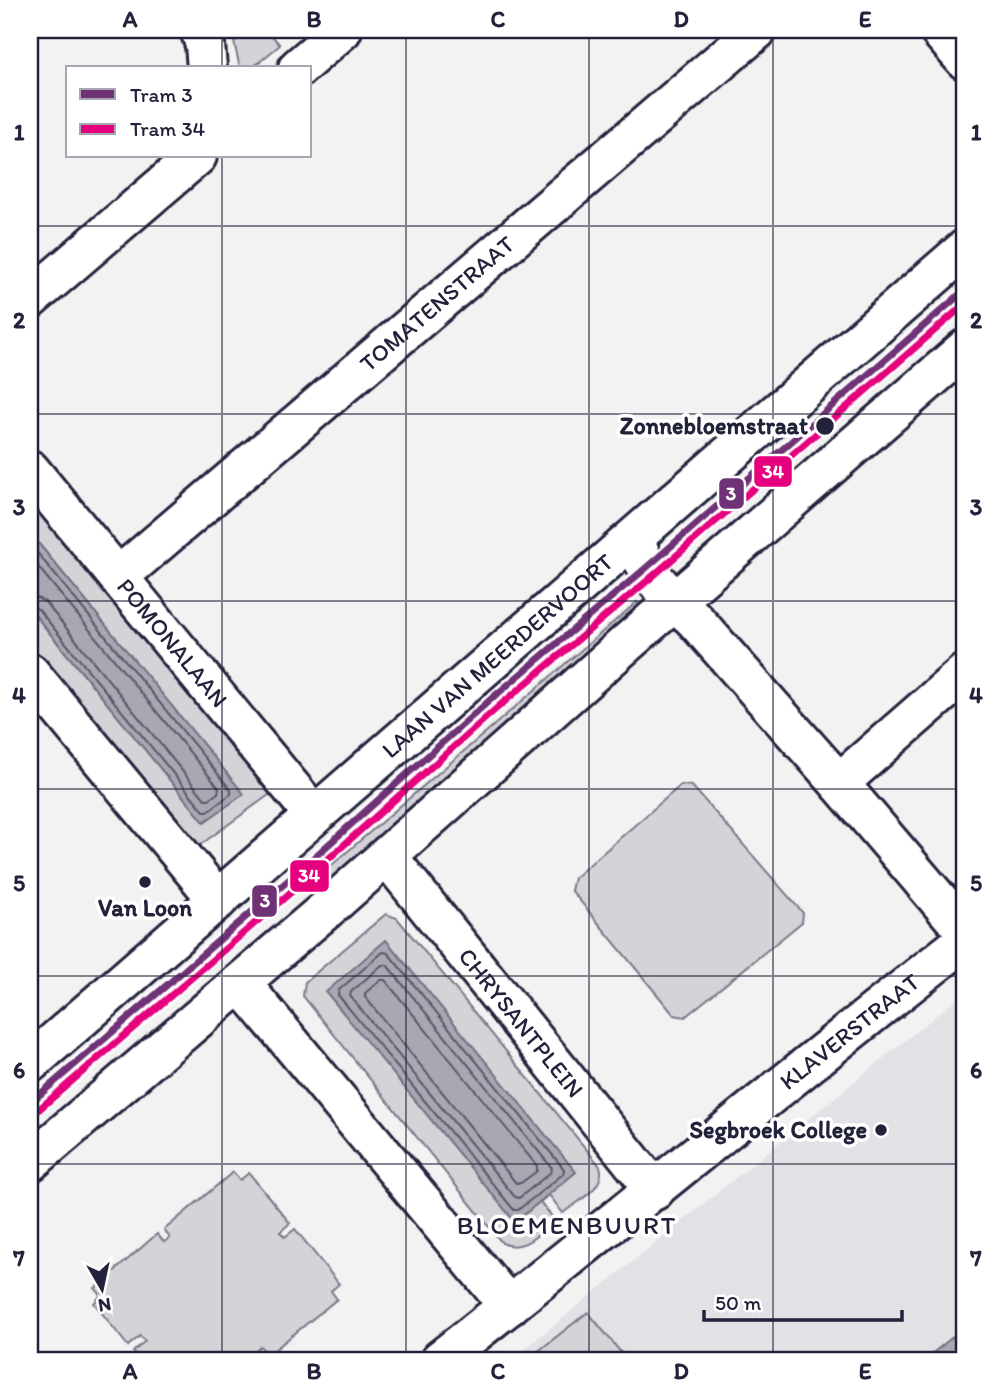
<svg xmlns="http://www.w3.org/2000/svg" width="995" height="1390" font-family="Itim,sans-serif">
  <style>
    .built { fill: #e2e2e6 }
    .green { fill: #d3d3d8; stroke: #7a7a8a; stroke-width: 2 }
    .water { fill: #a8a8b2; stroke: #727282; stroke-width: 2 }
    .lines { fill: none; stroke-linecap: round; stroke-linejoin: round }
    .shore { stroke: #58586b; stroke-width: 2 }
    .minor-casing { stroke: #22223b; stroke-width: 44 }
    .minor { stroke: #fff; stroke-width: 38 }
    .tram-1-casing { stroke: #fff; stroke-width: 12 }
    .tram-2-casing { stroke: #fff; stroke-width: 12 }
    .tram-1 { stroke: #703276; stroke-width: 7 }
    .tram-2 { stroke: #e5007d; stroke-width: 7 }
    .grid { fill: none; stroke: #22223b; stroke-width: 2; stroke-opacity: 0.55 }
    .stop-dot { fill: #22223b; stroke: #fff; stroke-width: 2.5 }
    .labels { text-anchor: middle; stroke-width: 7; stroke-linejoin: round; paint-order: stroke }
    .street-label { font-size: 24px; fill: #22223b; stroke: #fff }
    .stop-label { font-size: 24px; font-weight: bold; fill: #22223b; stroke: #fff; text-anchor: end }
    .poi-label { font-size: 24px; font-weight: bold; fill: #22223b; stroke: #fff }
    .neighbourhood-label { font-size: 26px; letter-spacing: 2px; fill: #22223b; stroke: #fff }
    .line-badge { stroke: #fff; stroke-width: 2.5 }
    .badge-label { font-size: 19px; text-anchor: middle; font-weight: bold; fill: #fff }
    .neatline { fill: none; stroke: #22223b; stroke-width: 2.5 }
    .grid-label { font-size: 23px; text-anchor: middle; font-weight: bold; fill: #22223b }
  </style>
  <rect width="100%" height="100%" fill="#f2f2f3"/>
  <filter id="ink" filterUnits="userSpaceOnUse"><feTurbulence type="fractalNoise" baseFrequency=".0143" numOctaves="2"/><feDisplacementMap in="SourceGraphic" scale="14" xChannelSelector="R" yChannelSelector="G"/><feConvolveMatrix kernelMatrix="1 2 1 2 8 2 1 2 1" color-interpolation-filters="sRGB"/></filter>
  <g filter="url(#ink)">
    <path class="built" d="M965,992v335l-41,33h-413z"/>
    <g class="green">
      <path d="M250,30h17l13,15 -28,23h-12l-6,-26z"/>
      <path d="M30,491l243,301 -77,56 -166,-203v-36l174,213 39,-28 -213,-261z"/>
      <path d="M637,602l7,8 -312,279 -9,-8 -15,10 -3,-3z"/>
      <path d="M681,785l11,1 111,127 -1,9 -117,95 -11,-2 -103,-125 3,-12z"/>
      <path d="M386,914l11,4 203,248c7,21 -22,35 -37,47l-14,-18 -9,7 15,18c-16,13 -31,33 -53,23l-199,-247 2,-14z"/>
      <path d="M233,1172l7,8 9,-7 41,50 -10,9 5,5 10,-8 44,55 -8,7 6,8 -69,56 -8,-9 -5,5 7,9h-122l-7,-8 12,-11 -5,-5 -12,10 -34,-43 7,-8 -6,-7 62,-54 7,8 6,-4 -6,-8z"/>
      <path d="M588,1312l39,48h-92l-3,-4z"/>
    </g>
    <g class="water">
      <path d="M30,533l214,261 -40,28 -174,-213z"/>
      <path d="M386,940l190,232 -61,50 -189,-230z"/>
      <path d="M965,1327v33h-41z"/>
    </g>
    <g class="lines">
      <g class="shore">
        <path d="M30,544l201,246v4l-23,17h-4l-166,-202 -8,-3"/>
        <path d="M30,557l189,231 -1,5 -9,6h-4l-160,-197 -8,-4 -7,-1"/>
        <path d="M383,952l5,1 176,216 -1,5 -45,36h-4l-176,-215 1,-5z"/>
        <path d="M382,965h5l165,203 -1,4 -32,26 -4,-1 -165,-201 1,-4z"/>
        <path d="M381,980h4l152,186v5l-16,12h-5l-151,-186v-4z"/>
      </g>
      <g class="minor-casing">
        <g id="minor">
          <path d="M200,30l5,15 2,23"/>
          <path d="M939,30l26,30"/>
          <path d="M298,68l44,-38"/>
          <path d="M30,299l167,-143"/>
          <path id="s1" d="M30,470l270,328 13,18"/>
          <path d="M635,537c7,35 34,59 59,82l145,164 115,135 11,8"/>
          <path id="s2" d="M118,577l639,-547"/>
          <path d="M30,673l188,227"/>
          <path d="M839,783l126,-110"/>
          <path id="s3" d="M387,856l268,334"/>
          <path d="M239,984l15,15 255,307"/>
          <path id="s4" d="M30,1063l935,-814"/>
          <path d="M30,1162l306,-261 292,-259 337,-293"/>
          <path id="s5" d="M440,1360c174,-136 343,-278 518,-414l7,-1"/>
        </g>
      </g>
      <use href="#minor" class="minor"/>
      <g class="tram-1-casing">
        <path id="tram-1" d="M30,1103l261,-225 199,-178 156,-132 319,-278"/>
      </g>
      <g class="tram-2-casing">
        <path id="tram-2" d="M37,1111l261,-225 199,-178 156,-132 312,-272"/>
      </g>
      <use href="#tram-1" class="tram-1"/>
      <use href="#tram-2" class="tram-2"/>
    </g>
  </g>
  <path class="grid" d="M222,30v38M406,30v1330M589,30v1330M773,30v1330M222,156v1204M30,226h935M30,414h935M30,601h935M30,789h935M30,976h935M30,1164h935"/>
  <g class="stop-dot">
    <circle cx="825" cy="426" r="10"/>
    <circle cx="145" cy="882" r="7"/>
    <circle cx="881" cy="1130" r="7"/>
  </g>
  <g class="labels">
    <g class="street-label">
      <text dy="8" stroke="none"><textPath href="#s2" startOffset="420">TOMATENSTRAAT</textPath></text>
      <text dy="8" stroke="none"><textPath href="#s1" startOffset="224">POMONALAAN</textPath></text>
      <text dy="8" stroke="none"><textPath href="#s4" startOffset="620">LAAN VAN MEERDERVOORT</textPath></text>
      <text dy="8" stroke="none"><textPath href="#s3" startOffset="214">CHRYSANTPLEIN</textPath></text>
      <text dy="8" stroke="none"><textPath href="#s5" startOffset="525">KLAVERSTRAAT</textPath></text>
    </g>
    <g class="stop-label">
      <text x="808" y="434">Zonnebloemstraat</text>
    </g>
    <g class="poi-label">
      <text x="145" y="916">Van Loon</text>
      <text x="867" y="1138" text-anchor="end">Segbroek College</text>
    </g>
    <g class="neighbourhood-label">
      <text x="567" y="1234">BLOEMENBUURT</text>
    </g>
  </g>
  <g class="line-badge">
    <rect x="753" y="455" width="40" height="33" rx="7" fill="#e5007d"/>
    <rect x="718" y="477" width="27" height="33" rx="7" fill="#703276"/>
    <rect x="289" y="859" width="41" height="34" rx="7" fill="#e5007d"/>
    <rect x="251" y="884" width="27" height="34" rx="7" fill="#703276"/>
  </g>
  <g class="badge-label">
    <text x="773" y="478">34</text>
    <text x="731" y="500">3</text>
    <text x="309" y="882">34</text>
    <text x="265" y="907">3</text>
  </g>
  <rect width="995" height="1390" fill="none" stroke="#fff" stroke-width="77"/>
  <rect x="66" y="66" width="245" height="91" fill="#ffffff" stroke="#a7a7b1" stroke-width="2"/>
  <rect x="80" y="89" width="35" height="10" fill="#703276" stroke="#a7a7b1" stroke-width="2"/>
  <text x="130" y="102" font-size="21" fill="#22223b">Tram 3</text>
  <rect x="80" y="124" width="35" height="10" fill="#e5007d" stroke="#a7a7b1" stroke-width="2"/>
  <text x="130" y="136" font-size="21" fill="#22223b">Tram 34</text>
  <g transform="translate(102 1289) rotate(171)" stroke="#ffffff" stroke-width="5" paint-order="stroke">
  <path d="M0-5L12 26L0 18L-12 26Z" fill="#22223b"/>
  <text y="-10" font-size="19" font-weight="bold" text-anchor="middle" fill="#22223b">N</text>
  </g>
  <path d="M704 1310v10h198v-10" fill="none" stroke="#22223b" stroke-width="3.5"/>
  <text x="715" y="1310" font-size="21" fill="#22223b" stroke="#ffffff" stroke-width="5" paint-order="stroke">50 m</text>
  <rect x="38" y="38" width="918" height="1314" class="neatline"/>
  <g class="grid-label">
    <text x="130" y="27">A</text>
    <text x="314" y="27">B</text>
    <text x="498" y="27">C</text>
    <text x="681" y="27">D</text>
    <text x="865" y="27">E</text>
    <text x="19" y="140">1</text>
    <text x="976" y="140">1</text>
    <text x="19" y="328">2</text>
    <text x="976" y="328">2</text>
    <text x="19" y="515">3</text>
    <text x="976" y="515">3</text>
    <text x="19" y="703">4</text>
    <text x="976" y="703">4</text>
    <text x="19" y="891">5</text>
    <text x="976" y="891">5</text>
    <text x="19" y="1078">6</text>
    <text x="976" y="1078">6</text>
    <text x="19" y="1266">7</text>
    <text x="976" y="1266">7</text>
    <text x="130" y="1379">A</text>
    <text x="314" y="1379">B</text>
    <text x="498" y="1379">C</text>
    <text x="681" y="1379">D</text>
    <text x="865" y="1379">E</text>
  </g>
</svg>
